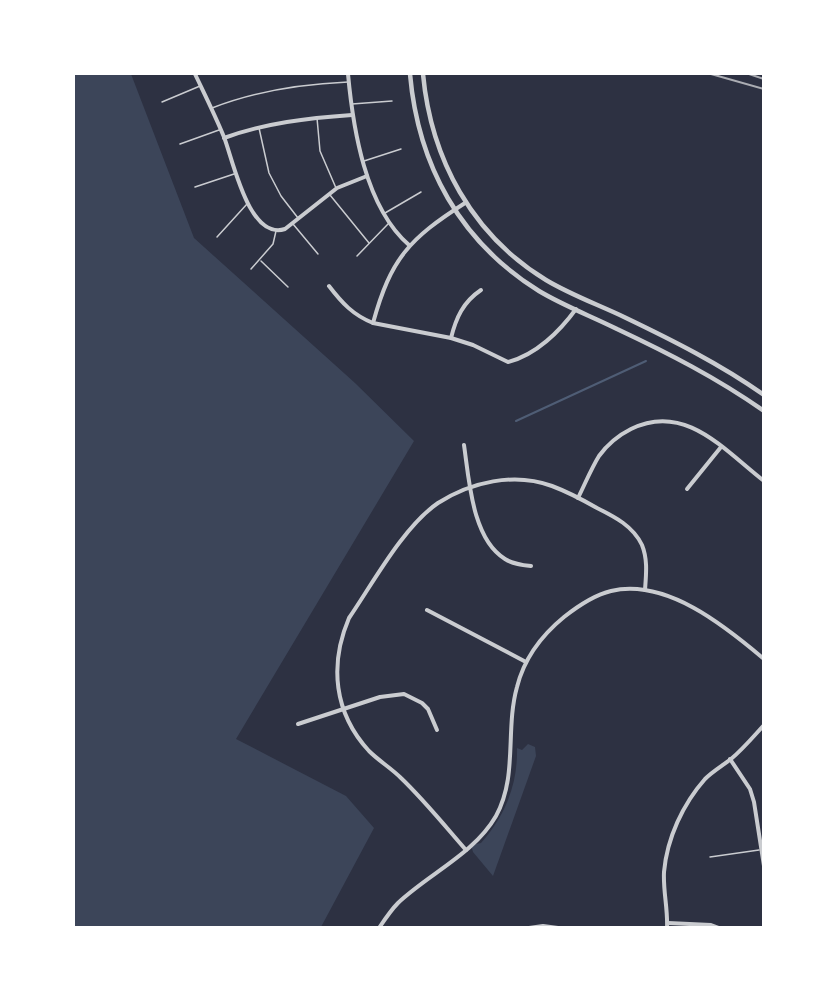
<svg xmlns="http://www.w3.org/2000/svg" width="837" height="1001" font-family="'Fira Sans Condensed',sans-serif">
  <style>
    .green { fill: #3c4559 }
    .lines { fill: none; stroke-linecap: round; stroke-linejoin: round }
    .stream { stroke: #4f5d75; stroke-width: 2 }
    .service { stroke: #caccd0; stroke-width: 1.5 }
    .minor { stroke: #caccd0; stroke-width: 4 }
    .tertiary { stroke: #caccd0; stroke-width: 4.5 }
    .rail { stroke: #abadb3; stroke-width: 2 }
  </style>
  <rect width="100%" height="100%" fill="#2d3142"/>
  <g class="green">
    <path d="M74,74h57l63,164 161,145 59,58 -178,298 110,57 28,32 -53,99h-247z"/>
    <path d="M528,744l7,3 1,9 -43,120 -20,-24 -2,-7 10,-2c24,-27 37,-59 36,-95l5,2z"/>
  </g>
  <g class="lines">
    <path class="stream" d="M516,421l130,-60"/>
    <g class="service">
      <path d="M162,102l38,-16"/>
      <path d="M352,104l40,-3"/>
      <path d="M212,108c43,-17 91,-24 136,-26"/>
      <path d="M317,118l3,33 16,37"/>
      <path d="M259,128l10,45 12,23 17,22"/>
      <path d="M180,144l39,-14"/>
      <path d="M364,161l37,-12"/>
      <path d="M195,187l39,-13"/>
      <path d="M330,195l39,48"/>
      <path d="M385,213l36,-21"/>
      <path d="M293,224l25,30"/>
      <path d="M217,237l30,-33"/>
      <path d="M357,256l31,-32"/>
      <path d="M261,261l27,26"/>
      <path d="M251,269l22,-25 3,-13"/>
      <path d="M710,857l49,-7"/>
    </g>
    <g class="minor">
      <path d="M195,74c10,21 20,41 29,63 9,23 25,104 61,92l52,-41 30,-12"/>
      <path d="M348,74c5,54 17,133 61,171"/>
      <path d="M224,138c41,-15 84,-20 128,-23"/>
      <path d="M329,286c13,17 24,29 44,37l78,15 22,7 35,17c28,-7 52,-31 68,-53"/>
      <path d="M373,323c18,-65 36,-84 92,-120"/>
      <path d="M451,338c5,-20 12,-36 30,-48"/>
      <path d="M464,445c5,34 8,94 41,114 8,5 17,6 26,7"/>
      <path d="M687,489l34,-42"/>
      <path d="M578,498c7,-14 13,-29 21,-42 8,-11 20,-21 32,-27 54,-27 93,21 133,52"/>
      <path d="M427,610l99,52"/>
      <path d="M298,724l82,-27 24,-3 18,9 6,6 9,21"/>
      <path d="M730,759l20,30 4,13 10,64"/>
      <path d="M466,850c-21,-24 -42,-50 -65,-72 -10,-10 -22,-17 -32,-27 -35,-38 -40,-86 -20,-133 24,-35 54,-91 89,-115 33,-21 76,-31 114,-17 16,6 31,14 45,22 18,9 36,18 45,37 6,15 4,30 3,45"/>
      <path d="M668,923l43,2 8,3"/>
      <path d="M379,928c6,-9 12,-18 19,-25 32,-30 76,-49 98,-87 22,-40 9,-86 21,-129 7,-28 25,-52 47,-70 14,-11 30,-22 47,-26 55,-13 114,35 153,68"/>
      <path d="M529,928l14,-2 15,2"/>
      <path d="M667,928c1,-19 -4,-37 -3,-56 3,-34 19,-68 41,-93 8,-8 17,-13 26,-20 12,-10 22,-22 33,-34"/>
    </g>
    <g class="tertiary">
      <path d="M410,74c8,91 50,168 129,217 25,15 52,25 78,38 51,24 100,49 147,82"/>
      <path d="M423,74c8,85 49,161 123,206 25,15 53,25 78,37 48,23 96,47 140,78"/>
    </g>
    <g class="rail">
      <path d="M711,74l53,15"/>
      <path d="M749,74l15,5"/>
    </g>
  </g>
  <rect width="837" height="1001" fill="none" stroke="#ffffff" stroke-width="150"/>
</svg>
